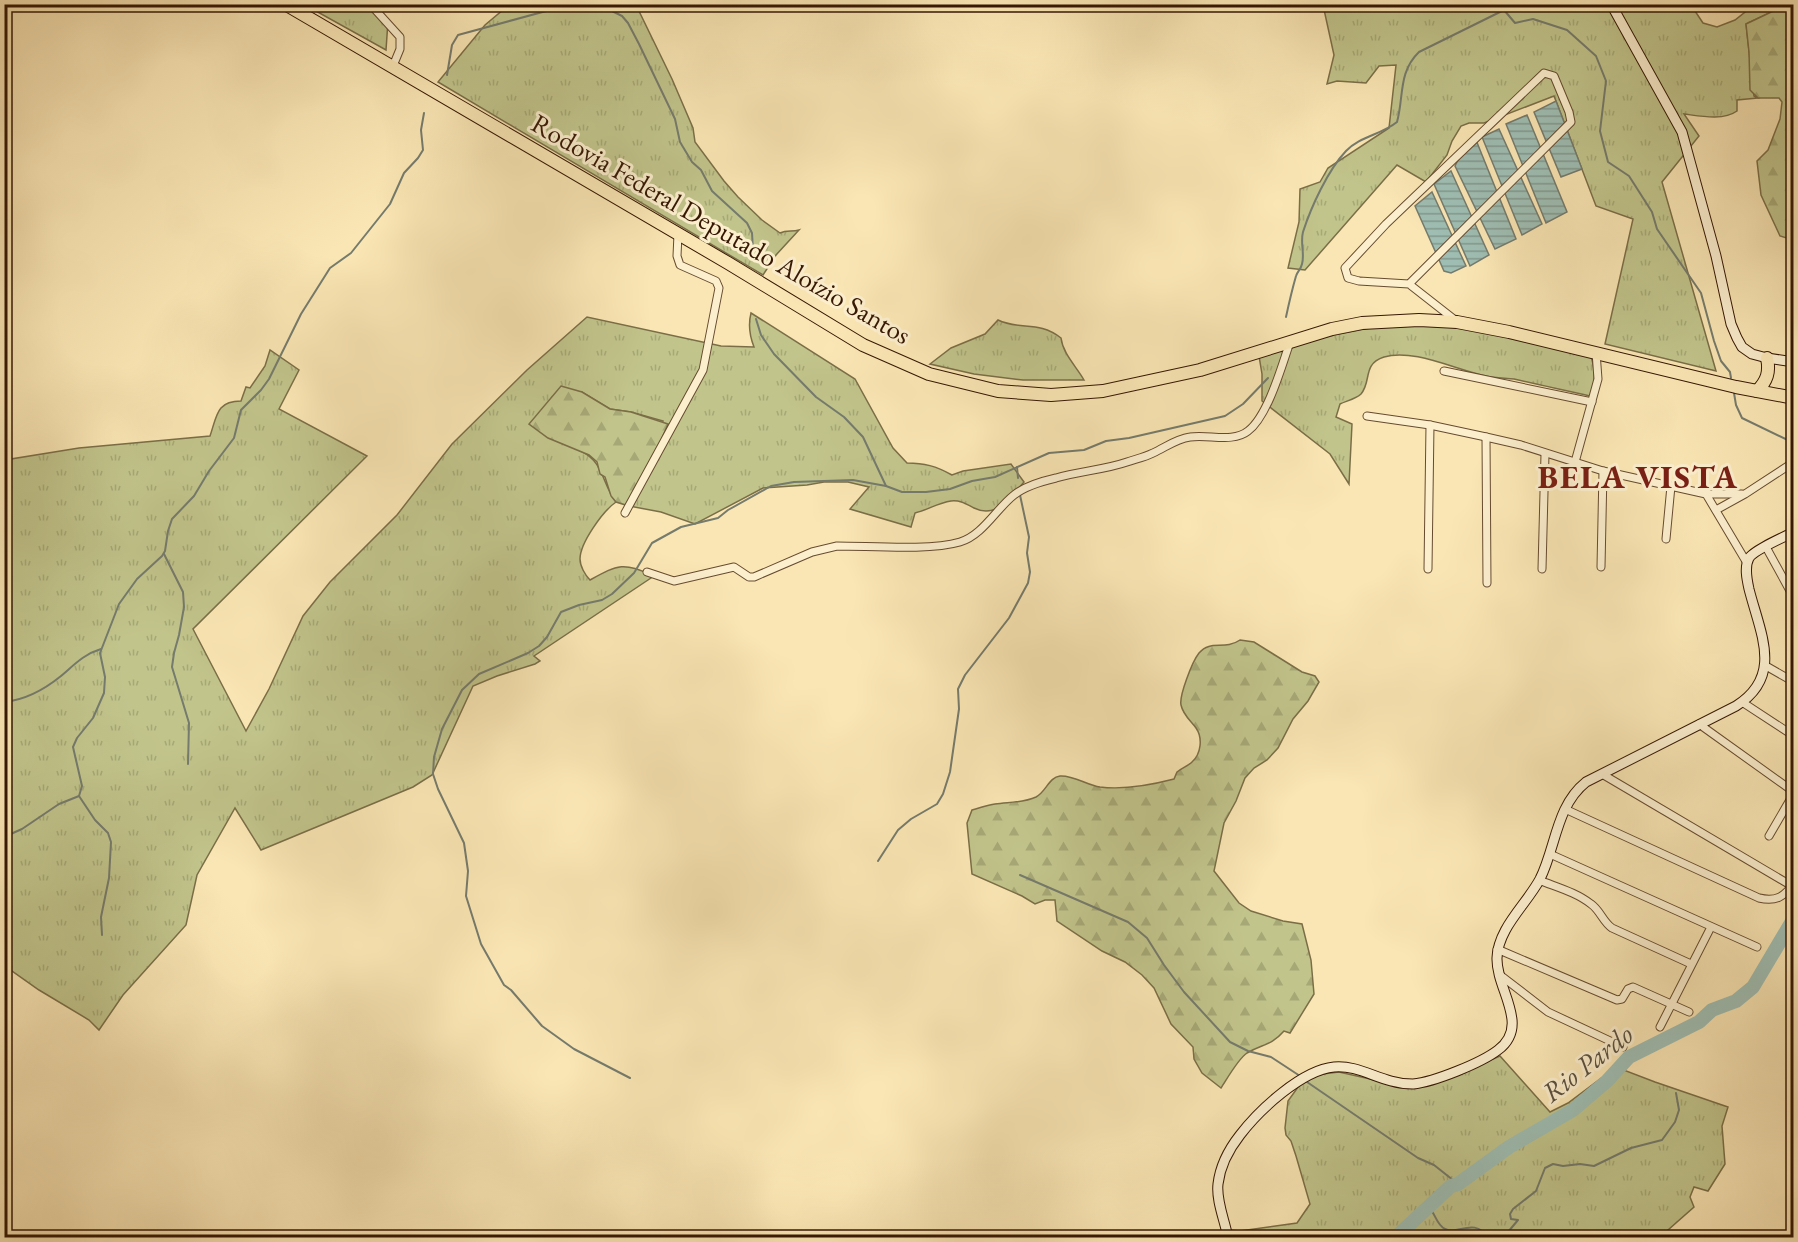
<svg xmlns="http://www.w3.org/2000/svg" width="1798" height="1242" font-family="'EB Garamond',serif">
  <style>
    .grass { fill: url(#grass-tufts); stroke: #7b6e47; stroke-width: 1.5 }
    .forest { fill: url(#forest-firs); stroke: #7b6e47; stroke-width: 1.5 }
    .water { fill: url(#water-rules); stroke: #757b6d; stroke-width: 1.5 }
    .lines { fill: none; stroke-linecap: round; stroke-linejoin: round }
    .stream { stroke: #757b6d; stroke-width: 2 }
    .river { stroke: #9fbeb3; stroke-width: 14 }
    .street-casing { stroke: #664b2f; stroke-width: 9 }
    .secondary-casing { stroke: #351703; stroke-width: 11 }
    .highway-casing { stroke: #351703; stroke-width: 14 }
    .street { stroke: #fcefce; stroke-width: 7 }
    .secondary { stroke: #fcefce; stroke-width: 9 }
    .highway { stroke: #fae6b4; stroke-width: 12 }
    .labels { text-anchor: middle; stroke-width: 6; stroke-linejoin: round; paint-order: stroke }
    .street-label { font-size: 27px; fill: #351703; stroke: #fcefce }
    .water-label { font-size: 28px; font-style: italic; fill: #5a5141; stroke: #fcefce }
    .district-label { font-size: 33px; font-weight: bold; letter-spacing: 1.5px; fill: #7a1f14; stroke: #fcefce }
  </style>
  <defs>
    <pattern id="grass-tufts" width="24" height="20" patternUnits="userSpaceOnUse" patternTransform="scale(1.5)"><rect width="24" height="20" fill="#c1c48b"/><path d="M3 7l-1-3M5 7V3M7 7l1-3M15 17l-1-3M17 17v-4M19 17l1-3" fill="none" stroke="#a6a876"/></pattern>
    <pattern id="forest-firs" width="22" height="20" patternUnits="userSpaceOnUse" patternTransform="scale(1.5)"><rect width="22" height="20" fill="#c1c48b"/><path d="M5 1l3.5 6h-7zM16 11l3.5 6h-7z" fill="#a6a876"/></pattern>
    <pattern id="water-rules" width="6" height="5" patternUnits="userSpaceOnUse" patternTransform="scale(1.5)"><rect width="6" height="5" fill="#9fbeb3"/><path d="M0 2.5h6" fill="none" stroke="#82998f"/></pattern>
  </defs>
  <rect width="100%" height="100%" fill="#fae6b4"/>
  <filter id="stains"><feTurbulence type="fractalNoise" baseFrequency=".00333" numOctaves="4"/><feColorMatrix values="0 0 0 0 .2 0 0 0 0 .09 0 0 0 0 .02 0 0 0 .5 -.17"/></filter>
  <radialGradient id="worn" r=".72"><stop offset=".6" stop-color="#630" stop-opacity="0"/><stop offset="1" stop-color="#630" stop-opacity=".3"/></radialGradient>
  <g class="grass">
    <path d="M510,4l126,1 36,74 21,49 2,14 29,39 14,16 24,23 18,13c7,-3 12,-1 19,-3l-23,25 -13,20 -325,-193 47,-57z"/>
    <path d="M305,5h67l16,16 -2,29z"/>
    <path d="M1323,5h368l12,18 14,4 18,-7 19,-15h32l-40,19 8,72 4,2 -21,2v11c-14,10 -37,5 -53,3l15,22 -37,46 54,189 -111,-27 28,-125 -37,-13 -42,-110 -70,27h-15l-8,3 -9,15 -5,14 -21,27 -29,-17 -92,105 -17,-2 11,-46 1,-33 20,-7 8,-14 61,-40 7,-63 -17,1 -13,17 -29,-2 -10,3 7,-29z"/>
    <path d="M751,313l104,66 38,69 14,15c17,0 29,3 45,12l11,-4 48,-7 13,18c-13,15 -27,37 -50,26 -8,-4 -13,-8 -23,-7 -13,2 -24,9 -36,12l-4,14 -61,-18 19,-22 -21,-5h-24l-17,3 -44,3 -68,36 -34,-12 -32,-6 34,-85 -32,-9 -21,-3 -28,-17 -1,59c23,11 21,33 35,51 -13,9 -36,41 -36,57 0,7 5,16 10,21 29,-16 33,-18 64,-4l-120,80 6,5 -5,3 -38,12 -24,10 -41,89 -19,12 -152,63 -26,-42 -38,67 -11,50 -63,70 -24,35 -10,-10 -50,-30 -34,-24v-506l74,-12 131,-12c7,-20 6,-35 31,-35l5,-14 4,1 15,-22 5,-16 29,20 -20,39 88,47 -174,173 53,102 23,-42 34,-73 27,-34 67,-67 55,-71 75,-74 60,-53 134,29 33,1c-4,-10 -6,-22 -3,-34z"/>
    <path d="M998,320c23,11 40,0 63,18 2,16 15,28 23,42h-61l-49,-6 -44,-10 21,-16 34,-14z"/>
    <path d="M1400,322l80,8 111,26c4,14 5,26 -1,40 -26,-6 -51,-11 -76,-17 -9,-1 -19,-1 -28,-3 -30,-6 -73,-28 -102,-19 -22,7 -12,24 -23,37 -5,5 -15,7 -21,10l-4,13 16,7 -3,60 -19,-30 -68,-53v-27l-4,-24z"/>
    <path d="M1500,1056l50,56 18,-9 48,-36 39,15 73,25 -6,19 3,38 -17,27 -14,-4 -4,10 4,10 -34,30 -431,1 1,-8 10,1 57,-8 13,-19 -14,-48 -5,-15 -5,-6 -1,-7 3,-27 18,-25 33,-4 67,15 33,-5z"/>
  </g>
  <g class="forest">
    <path d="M1786,5h8l-1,235 -13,-4 -19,-41 -4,-34 11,-11 12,-31 2,-17 -3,-4h-21l-8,-8 -1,-38 -3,-28z"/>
    <path d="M561,386l21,6 28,17 21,3 37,12 -27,63 -12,19 -13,-4 -5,-6 -6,-19 -5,-3 -3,-12 -8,-7 -41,-17 -19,-14z"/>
    <path d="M1240,640l14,2 48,30 13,4 4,6 -11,19 -15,18 -15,29 -11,12 -13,8 -9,10 -9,23 -12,22 -10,48 25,32 12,8 32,10 19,3 9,36 3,34 -24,39 -6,-2c-13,15 -22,13 -37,22 -9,6 -20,26 -26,35l-19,-15 -8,-14 -1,-12 -22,-23 -17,-36 -12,-13 -17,-13 -23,-11 -45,-30 -2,-21h-10l-10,4 -13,-8 -50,-22 -5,-51 5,-13c8,-2 15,-5 23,-6 14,-2 28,-1 41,-7 10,-5 13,-20 24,-21 13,-1 27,9 40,11 24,3 51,-2 74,-8l3,-7c5,-4 11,-6 15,-10 9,-8 11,-24 4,-34 -5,-7 -13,-13 -15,-23 -2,-9 11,-43 18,-52 12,-14 25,-2 41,-13z"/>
  </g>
  <g class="water">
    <path d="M1556,101l26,68 -21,8 -27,-65z"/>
    <path d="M1527,115l40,97 -21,11 -40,-99z"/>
    <path d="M1499,129l43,95 -20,11 -40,-98z"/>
    <path d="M1476,140l40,99 -21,10 -40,-83 11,-21z"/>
    <path d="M1451,171l38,84 -19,11 -36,-82z"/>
    <path d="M1432,192l34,74 -15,7 -7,-2 -29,-65z"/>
  </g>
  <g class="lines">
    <g class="stream">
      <path d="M598,4l24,12 6,7 11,21 36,75 5,23 12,20 9,8 11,21 35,32 5,10 1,17"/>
      <path d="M1503,4l1,6 11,13 18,-4 34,11 29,26 10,25 -6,50 8,31 21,14 23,36 5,17 44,64 13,48 7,20 9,11 1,6"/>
      <path d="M447,75l5,-30 6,-10 114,-31"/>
      <path d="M1286,317c3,-14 6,-27 10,-41 1,-4 5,-7 6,-12 3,-10 -2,-21 1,-32 8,-25 25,-62 43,-81 14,-15 35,-16 51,-29 7,-25 1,-50 22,-70l85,-42"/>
      <path d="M756,319l5,16 13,19 42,43 28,20 19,20 23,49"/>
      <path d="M1734,393l2,12 6,13 52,25"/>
      <path d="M1017,467l1,11"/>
      <path d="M164,554l19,38 1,15 -5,28 -5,18 -2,14 17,56 -1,41"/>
      <path d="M4,702c21,-2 41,-13 57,-26 13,-11 23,-22 40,-27"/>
      <path d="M4,837l18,-8 37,-25 20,-8"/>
      <path d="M878,861l20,-31 13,-11 26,-15 6,-10 7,-22 9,-63 -1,-20 7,-14 44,-57 19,-35 2,-11 -3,-19 2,-16 -9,-42"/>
      <path d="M1020,875l108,47 19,16 17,27 20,27 46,50 18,9 23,6 29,19"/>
      <path d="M102,935l-1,-18 8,-39 2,-36 -3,-9 -13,-13 -16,-24 3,-10 -9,-39 4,-9 16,-20 11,-25 1,-16 -5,-24 19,-49 18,-25 25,-23 3,-5 3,-20 4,-12 22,-23 15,-25 25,-33 7,-28 20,-20 8,-11 32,-65 29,-46 21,-15 39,-49 14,-31 14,-15 5,-8 -2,-20 3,-17"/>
      <path d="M630,1078l-56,-29 -32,-23 -31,-36 -7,-5 -23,-41 -15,-48 2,-25 -4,-28 -26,-54 -5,-15 1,-17 8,-28 20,-39 17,-16 49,-21 11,-7 8,-9 14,-25 18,-7 23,-5 10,-6 22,-21 18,-30 29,-16 37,-9 10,-8 43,-24 23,-4 59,-2 33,6 16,6h24l24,-3 22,-8 23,-4 54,-24 35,-3 22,-9 23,-3 96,-22 18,-12 25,-26"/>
      <path d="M1307,1082l111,76 16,7 24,19"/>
      <path d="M1424,1209l7,1c5,6 6,15 14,19 13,7 28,-13 44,9"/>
      <path d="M1503,1238l15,-18 -7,-1 -1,-5 3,-5 23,-18 9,-23 8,-4 10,2 17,-2 14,2 37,-18 31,-8 13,-18 4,-12 -3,-17"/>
    </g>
    <path class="river" d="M1395,1238l56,-52 7,-2 51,-37 64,-37 34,-29 22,-24 70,-35 13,-12 24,-9 17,-14 41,-69"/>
    <g class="street-casing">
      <g id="street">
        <path d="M370,4l30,33v12l-7,17"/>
        <path d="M1409,284l162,-162 -2,-10 -15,-36 -10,-3 -158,151 -41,44 3,10 11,3 50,3 46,36"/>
        <path d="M1444,371l148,31"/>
        <path d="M1367,416l63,9 56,12 35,8 82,26 103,23 41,69"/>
        <path d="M1486,437l1,146"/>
        <path d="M1575,462l23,-83 -2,-27"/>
        <path d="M1706,494h36"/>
        <path d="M1716,510l29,-16 49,-32"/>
        <path d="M625,513l78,-143 16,-82 -3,-7 -36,-16 -3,-9 1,-22"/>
        <path d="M1666,539l5,-53"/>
        <path d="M1766,547l28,51"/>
        <path d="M1601,567l2,-96"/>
        <path d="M1428,569l2,-144"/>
        <path d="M1542,569l3,-115"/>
        <path d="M647,572l27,9 60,-14 15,10h5l58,-25 25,-6c34,0 92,5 123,-4 23,-7 36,-33 54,-47 11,-9 29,-14 42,-17 23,-7 48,-8 71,-16 9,-3 18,-5 26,-9 13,-6 23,-14 37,-16 18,-3 43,6 58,-6 20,-15 34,-66 42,-89"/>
        <path d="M1766,666l28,16"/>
        <path d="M1742,702l52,34"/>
        <path d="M1699,724l95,68"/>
        <path d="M1602,774l190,112"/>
        <path d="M1565,809l194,89c17,4 25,-1 35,-15"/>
        <path d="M1769,836l25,-43"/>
        <path d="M1550,854l207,93"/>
        <path d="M1539,880c17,7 37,12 52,24 9,6 12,18 21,24l79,36"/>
        <path d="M1497,949l120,51 5,-1 6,-10 5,-2 56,25"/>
        <path d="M1500,975l48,37 75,35"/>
        <path d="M1660,1027l51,-100"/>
      </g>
    </g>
    <g class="secondary-casing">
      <g id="secondary">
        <path d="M1611,4l71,128 34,124 15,68 6,14 5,9 10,7 15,4 27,4"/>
        <path d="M1228,1238c-3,-17 -12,-37 -10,-54 2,-17 11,-35 22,-49 19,-25 62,-65 94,-68 20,-2 38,9 57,14 7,2 15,3 22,3 21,-2 68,-21 85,-34 33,-25 -2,-60 -1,-92 1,-30 29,-53 43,-79 16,-32 16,-73 46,-97l150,-76c48,-30 24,-73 13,-117 -2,-9 -5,-22 0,-31 5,-8 35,-21 45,-26"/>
      </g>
    </g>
    <g class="highway-casing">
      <g id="highway">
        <path d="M285,4l443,259 135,82 66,29 69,17 53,4 52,-4 97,-21 132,-41 30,-6 57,-3 38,2 52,10 227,55 58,11"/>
        <path d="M1757,391c10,-10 13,-19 10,-33"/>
      </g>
    </g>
    <use href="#street" class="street"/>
    <use href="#secondary" class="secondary"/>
    <use href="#highway" class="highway"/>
  </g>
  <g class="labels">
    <g class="street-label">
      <text transform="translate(721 229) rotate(30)" y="9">Rodovia Federal Deputado Aloízio Santos</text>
    </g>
    <g class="water-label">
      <text transform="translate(1587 1063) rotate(-38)" y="10">Rio Pardo</text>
    </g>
    <g class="district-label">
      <text x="1638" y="488">BELA VISTA</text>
    </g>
  </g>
  <rect width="1798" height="1242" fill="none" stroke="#fae6b4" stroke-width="24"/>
  <rect x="6" y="6" width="1786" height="1230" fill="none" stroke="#351703" stroke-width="3"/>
  <rect x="12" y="12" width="1774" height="1218" fill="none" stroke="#351703" stroke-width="1.5"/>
  <rect width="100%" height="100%" filter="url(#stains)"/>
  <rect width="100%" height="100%" fill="url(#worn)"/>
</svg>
